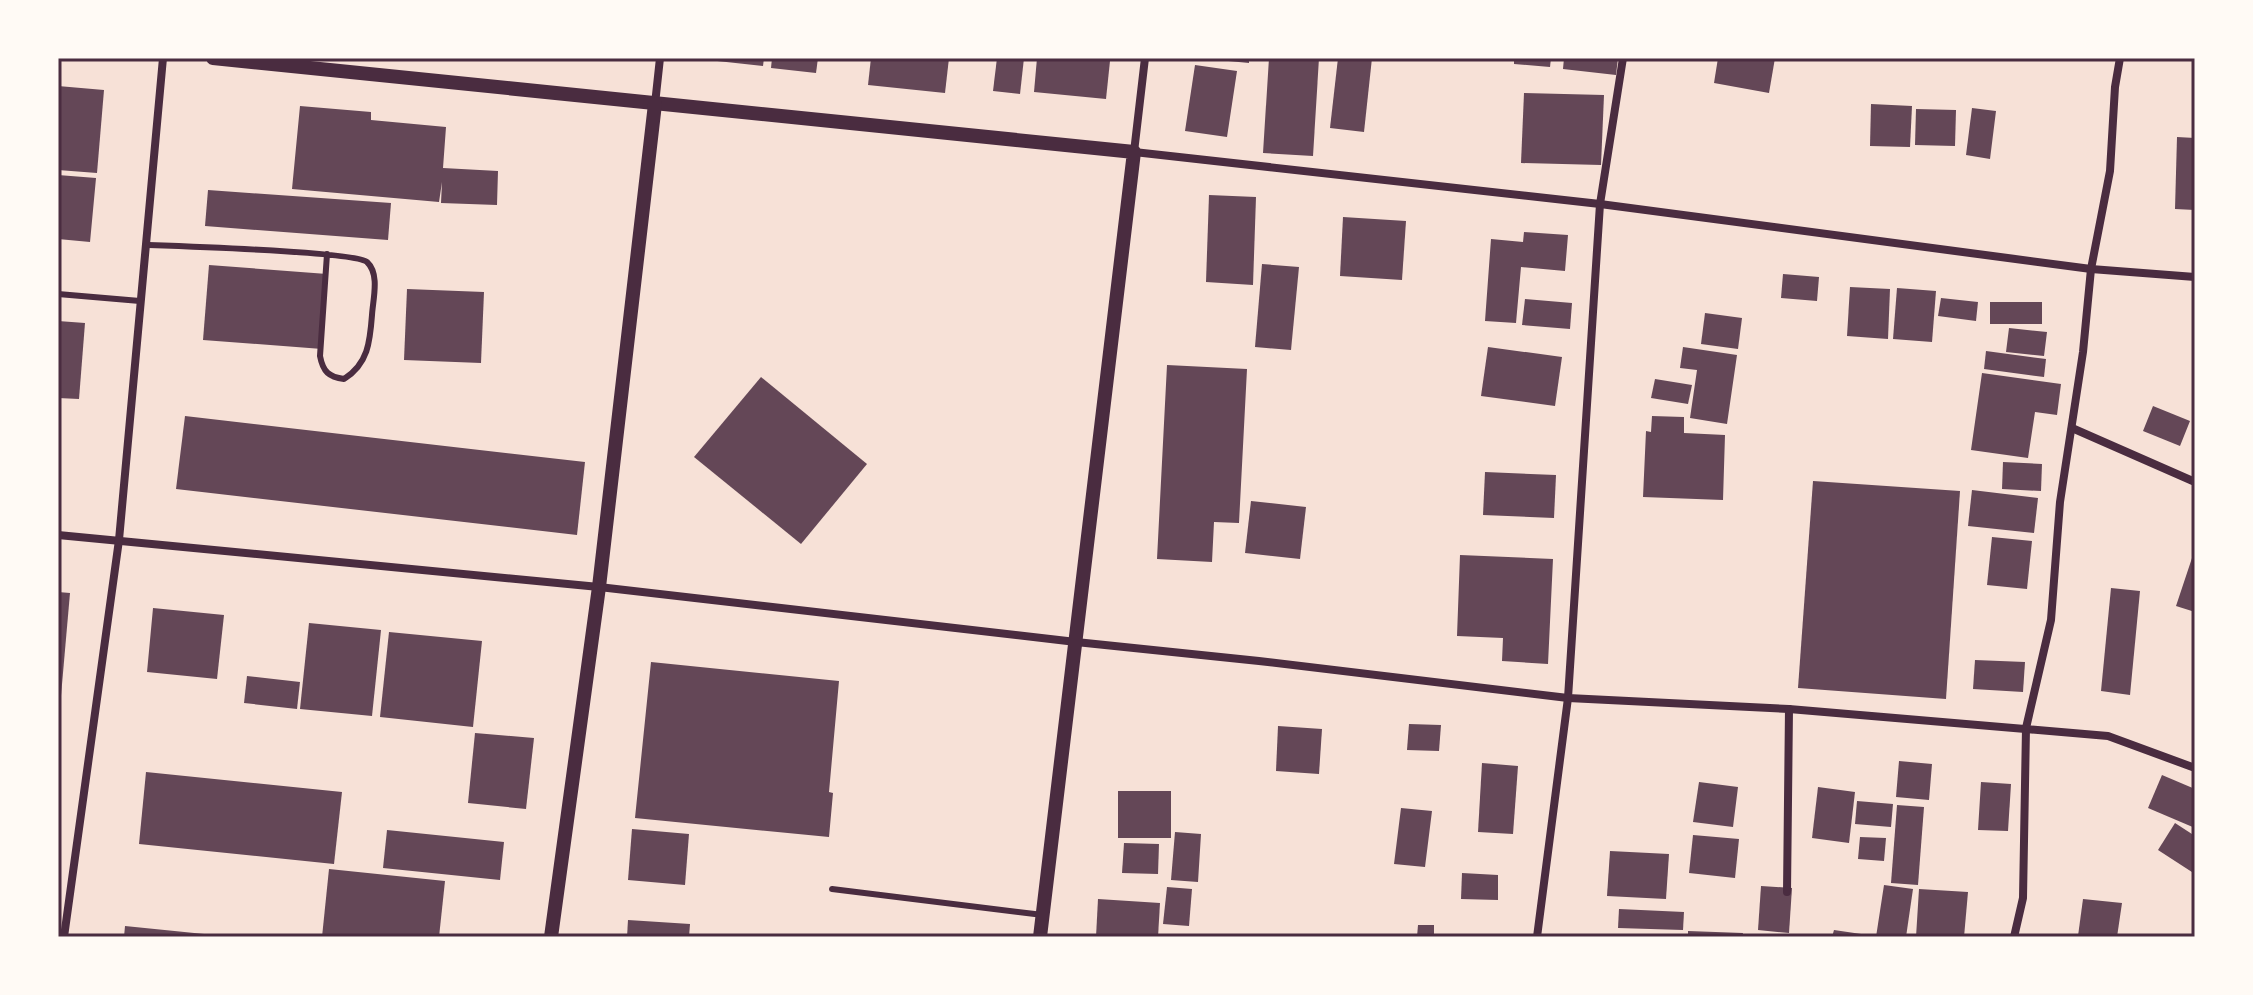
<svg xmlns="http://www.w3.org/2000/svg" width="2253" height="995" font-family="'Noto Serif',serif">
  <style>
    .building { fill: #644757 }
    .lines { fill: none; stroke-linecap: round; stroke-linejoin: round }
    .service { stroke: #4a2c40; stroke-width: 6 }
    .minor { stroke: #4a2c40; stroke-width: 8 }
    .tertiary { stroke: #4a2c40; stroke-width: 14 }
    .neatline { fill: none; stroke: #4a2c40; stroke-width: 3 }
  </style>
  <rect width="100%" height="100%" fill="#f7e1d7"/>
  <g class="building">
    <path d="M708,58h56l-1,8 -55,-6z"/>
    <path d="M772,58h46l-2,15 -45,-5z"/>
    <path d="M871,58h78l-4,35 -77,-8z"/>
    <path d="M997,58h27l-4,36 -27,-3z"/>
    <path d="M1037,58l73,3 -4,38 -72,-7z"/>
    <path d="M1219,58h30v5l-31,-3z"/>
    <path d="M1269,58h50l-6,98 -50,-3z"/>
    <path d="M1338,58h34l-8,74 -34,-4z"/>
    <path d="M1514,58h37l-1,9 -36,-3z"/>
    <path d="M1564,58h54l-2,17 -53,-6z"/>
    <path d="M1718,58h57l-6,35 -55,-10z"/>
    <path d="M1195,65l42,6 -10,66 -42,-6z"/>
    <path d="M58,86l46,4 -7,83 -39,-3z"/>
    <path d="M1524,93l80,2 -3,70 -80,-2z"/>
    <path d="M1871,104l41,2 -2,41 -40,-1z"/>
    <path d="M300,106l71,6v8l75,7 -3,41 55,3 -1,34 -56,-2 1,-21 -3,20 -147,-13z"/>
    <path d="M1972,108l24,3 -6,48 -24,-4z"/>
    <path d="M1916,109l40,1 -1,36 -40,-1z"/>
    <path d="M2177,137l18,1v72l-20,-1z"/>
    <path d="M58,175l38,3 -6,64 -32,-3z"/>
    <path d="M208,190l183,13 -3,37 -183,-14z"/>
    <path d="M1209,195l47,2 -3,88 -47,-3z"/>
    <path d="M1343,217l63,4 -4,59 -62,-4z"/>
    <path d="M1524,232l44,3 -3,36 -44,-4 -5,56 -31,-2 6,-82 32,3z"/>
    <path d="M1262,264l37,3 -8,83 -36,-3z"/>
    <path d="M209,265l118,9 -5,75 -119,-9z"/>
    <path d="M1783,274l36,3 -2,24 -36,-3z"/>
    <path d="M1850,287l40,2 -2,50 -41,-3z"/>
    <path d="M1897,288l39,3 -4,51 -39,-3z"/>
    <path d="M407,289l77,3 -3,71 -77,-3z"/>
    <path d="M1941,298l37,4 -2,19 -38,-5z"/>
    <path d="M1525,299l47,4 -2,26 -48,-4z"/>
    <rect x="1990" y="302" width="52" height="22"/>
    <path d="M1705,313l37,5 -4,31 -37,-5z"/>
    <path d="M58,321l27,2 -6,76 -21,-1z"/>
    <path d="M2009,328l38,4 -3,24 -38,-4z"/>
    <path d="M1488,347l74,10 -7,49 -74,-10z"/>
    <path d="M1683,347l54,8 -10,69 -37,-6 7,-48 -17,-2z"/>
    <path d="M1986,351l60,8 -2,18 -60,-8z"/>
    <path d="M1167,365l80,4 -8,154 -25,-1 -2,40 -55,-3z"/>
    <path d="M1982,373l79,11 -4,31 -22,-3 -7,46 -57,-8z"/>
    <path d="M761,377l106,87 -66,80 -107,-87z"/>
    <path d="M1655,379l37,6 -4,19 -37,-6z"/>
    <path d="M2153,406l37,15 -10,25 -37,-15z"/>
    <path d="M185,416l400,46 -8,73 -401,-46z"/>
    <path d="M1652,416l32,1v16l41,2 -2,65 -80,-3 3,-66 5,1z"/>
    <path d="M2003,462l39,2 -1,27 -39,-2z"/>
    <path d="M1485,472l71,3 -2,43 -71,-3z"/>
    <path d="M1813,481l147,10 -14,208 -148,-11z"/>
    <path d="M1972,490l66,8 -4,35 -66,-7z"/>
    <path d="M1251,501l55,6 -6,52 -55,-6z"/>
    <path d="M1992,537l40,4 -5,48 -40,-4z"/>
    <path d="M2195,549v63l-19,-6z"/>
    <path d="M1460,555l93,4 -5,105 -46,-3 1,-23 -46,-2z"/>
    <path d="M2111,588l29,3 -10,104 -29,-4z"/>
    <path d="M58,592l12,1 -10,114 -2,-1z"/>
    <path d="M153,608l71,7 -7,64 -70,-7z"/>
    <path d="M309,623l72,7 -9,86 -72,-7z"/>
    <path d="M389,632l93,9 -9,86 -93,-10z"/>
    <path d="M1975,660l50,2 -2,30 -50,-3z"/>
    <path d="M651,662l188,19 -10,111 4,1 -4,44 -194,-19z"/>
    <path d="M247,676l53,6 -3,27 -53,-6z"/>
    <path d="M1409,724l32,1 -2,26 -32,-1z"/>
    <path d="M1278,726l44,3 -3,45 -43,-3z"/>
    <path d="M475,733l59,5 -8,71 -58,-6z"/>
    <path d="M1899,761l33,3 -3,36 -33,-3z"/>
    <path d="M1482,763l36,3 -5,68 -35,-2z"/>
    <path d="M146,772l196,20 -8,72 -195,-20z"/>
    <path d="M2162,775l33,14v39l-47,-20z"/>
    <path d="M1699,782l39,5 -5,40 -40,-5z"/>
    <path d="M1981,782l30,2 -3,47 -30,-1z"/>
    <path d="M1818,787l37,5 -6,51 -37,-5z"/>
    <rect x="1118" y="791" width="53" height="47"/>
    <path d="M1857,801l36,3 -2,23 -36,-3z"/>
    <path d="M1897,805l27,2 -6,78 -27,-2z"/>
    <path d="M1401,808l31,3 -7,56 -31,-3z"/>
    <path d="M2175,823l20,13v38l-37,-24z"/>
    <path d="M632,829l57,5 -4,51 -57,-5z"/>
    <path d="M387,830l117,12 -4,38 -117,-12z"/>
    <path d="M1175,832l26,2 -3,48 -27,-2z"/>
    <path d="M1693,835l46,4 -4,39 -46,-5z"/>
    <path d="M1860,837l26,1 -2,23 -26,-2z"/>
    <path d="M1124,843l35,1 -1,30 -36,-1z"/>
    <path d="M1610,851l59,3 -3,45 -59,-3z"/>
    <path d="M329,869l116,12 -6,56h-117z"/>
    <path d="M1462,873l36,2v25l-37,-1z"/>
    <path d="M1884,885l29,4 -7,48h-30z"/>
    <path d="M1761,886l31,2 -3,45 -31,-3z"/>
    <path d="M1167,887l25,2 -3,37 -26,-2z"/>
    <path d="M1919,889l49,3 -4,45h-48z"/>
    <path d="M1098,899l62,4 -2,34h-62z"/>
    <path d="M2083,899l39,4 -5,34 -39,-1z"/>
    <path d="M1619,909l65,3 -1,18 -65,-2z"/>
    <path d="M628,920l62,4 -1,13h-62z"/>
    <path d="M1418,925h16v12h-17z"/>
    <path d="M125,926l89,9v2h-90z"/>
    <path d="M1834,930l34,5v2h-36z"/>
    <path d="M1688,931l55,2 -1,4h-54z"/>
  </g>
  <g class="lines">
    <g class="service">
      <path d="M147,245c29,1 208,7 220,17 13,12 6,37 5,53 -2,27 -4,49 -28,64 -15,-2 -21,-7 -24,-23l7,-102"/>
      <path d="M58,294l82,7"/>
      <path d="M832,889l211,26"/>
    </g>
    <g class="minor">
      <path d="M1145,58l-11,94 466,52 491,65 104,8"/>
      <path d="M655,104l5,-46"/>
      <path d="M2072,428l123,54"/>
      <path d="M58,535l541,52 477,55 183,19 309,37 221,11 319,27 87,32"/>
      <path d="M1787,892l2,-183"/>
      <path d="M64,937l55,-397 44,-482"/>
      <path d="M1537,937l31,-239 32,-494 23,-146"/>
      <path d="M2014,937l9,-39 3,-170 25,-108 9,-118 23,-150 8,-83 19,-98 5,-84 5,-29"/>
    </g>
    <g class="tertiary">
      <path d="M213,58l921,94 -94,785"/>
      <path d="M551,937l48,-350 56,-483"/>
    </g>
  </g>
  <rect width="2253" height="995" fill="none" stroke="#fffaf5" stroke-width="120"/>
  <rect x="60" y="60" width="2133" height="875" class="neatline"/>
</svg>
